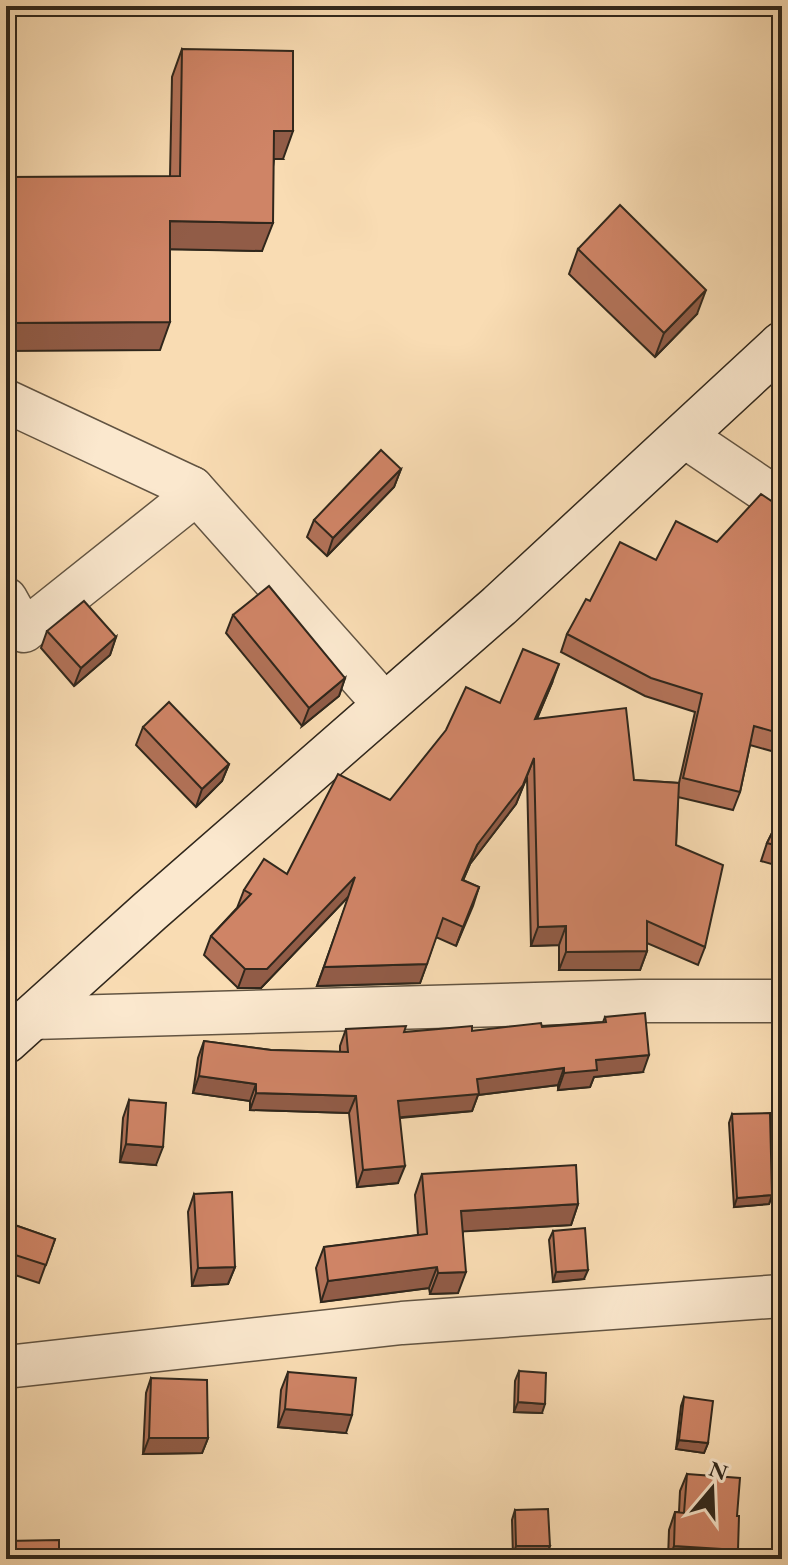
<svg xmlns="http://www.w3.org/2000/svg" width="788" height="1565" font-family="'EB Garamond',serif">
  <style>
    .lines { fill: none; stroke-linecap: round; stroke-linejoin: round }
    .street-casing { stroke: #625442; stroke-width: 45 }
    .secondary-casing { stroke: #30271c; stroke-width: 47 }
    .street { stroke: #fbe8ce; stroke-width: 42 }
    .secondary { stroke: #fbe8ce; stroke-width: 44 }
    .wall { fill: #b27258; stroke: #30271c; stroke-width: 2 }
    .shaded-wall { fill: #915c47; stroke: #30271c; stroke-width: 2 }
    .building { fill: #cf8466; stroke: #30271c; stroke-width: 2 }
  </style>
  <rect width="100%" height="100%" fill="#f9dcb3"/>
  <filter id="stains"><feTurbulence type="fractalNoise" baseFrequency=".0025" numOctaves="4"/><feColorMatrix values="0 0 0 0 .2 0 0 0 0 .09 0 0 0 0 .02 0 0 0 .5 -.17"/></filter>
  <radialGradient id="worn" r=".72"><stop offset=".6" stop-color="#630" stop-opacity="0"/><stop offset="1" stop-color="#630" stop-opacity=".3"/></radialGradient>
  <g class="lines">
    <g class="street-casing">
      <g id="street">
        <path d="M6,401l186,87 193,217"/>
        <path d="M684,436l98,66"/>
        <path d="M6,599l18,32 163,-130 5,-13"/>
        <path d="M32,1018l609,-17h141"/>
        <path d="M6,1367l396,-44 380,-27"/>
      </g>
    </g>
    <g class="secondary-casing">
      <path id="secondary" d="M6,1041l144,-130 349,-305 283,-262"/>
    </g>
    <use href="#street" class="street"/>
    <use href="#secondary" class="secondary"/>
  </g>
  <g class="wall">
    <path d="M182,49l101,110h-9l-12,92 -92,-2 -10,101 10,-174 2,-99z"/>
    <path d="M578,249l119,65 -42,43 -86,-83z"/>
    <path d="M401,469l-7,18 -67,69 -20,-19 7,-17z"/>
    <path d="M776,504l6,2v248l-32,-9 -10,47 -7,18 -55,-13 -2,48 29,102 -7,18 -51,-22v8l-7,19h-81v-25l-28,1 -4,-169 -11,27 -46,60 -7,16 16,7 -23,59 -20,-9 -16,46 -103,3 32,-90 -88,92h-23l-34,-33 7,-19 26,-28 7,-18 43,-16 103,-74 110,-97 52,-20 -15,35 97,62 45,3 16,-71 -50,-16 -84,-44 6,-18 23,-33 66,-41 61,-18z"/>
    <path d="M233,615l112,63 -6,18 -37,30 -76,-93z"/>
    <path d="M47,631l69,6 -6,18 -36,31 -33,-38z"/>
    <path d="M143,727l86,37 -7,17 -26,26 -60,-62z"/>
    <path d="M782,813v54l-21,-6 6,-18z"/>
    <path d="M605,1017l38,55 -49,5 -4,10 -32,3v-5l-80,10 -6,16 -72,7 -2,65 -41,4 -8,-74 -99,-3v-9l-57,-8 5,-35 6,-17 67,9 69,2v-6l6,-17 58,3 68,-1 131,-9z"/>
    <path d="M129,1100l27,65 -36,-3 3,-44z"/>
    <path d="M732,1114l40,81 -3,9 -35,3 -5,-84z"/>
    <path d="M422,1174l156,30 -7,21 -108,6 -5,62 -28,1 -1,-6 -108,14 -5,-34 8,-21 94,-12 -3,-40z"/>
    <path d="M194,1194l41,73 -7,17 -36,2 -4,-74z"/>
    <path d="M6,1222l49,17 -16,44 -33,-11z"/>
    <path d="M553,1231l31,48 -31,3 -4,-42z"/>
    <path d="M519,1371l23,42 -28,-1 1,-31z"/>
    <path d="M288,1372l58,61 -68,-6 3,-37z"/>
    <path d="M151,1378l57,60 -6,15 -59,1 3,-61z"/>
    <path d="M684,1397l24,46 -4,10 -28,-4 5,-43z"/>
    <path d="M687,1474l50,42 -3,43h-66l1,-29 6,-18h4l1,-21z"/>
    <path d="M515,1510l35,36 -4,9 -33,1 -1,-36z"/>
  </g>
  <g class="shaded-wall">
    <path d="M274,131h19l-10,28h-19z"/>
    <path d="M170,221l103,2 -11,28 -102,-2z"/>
    <path d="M706,290l-9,24 -42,43 9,-24z"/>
    <path d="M170,322l-10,28 -154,1v-28z"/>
    <path d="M401,469l-7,18 -67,69 6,-18z"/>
    <path d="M116,637l-6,18 -36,31 7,-18z"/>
    <path d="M559,664l-7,19 -23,55 6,-19z"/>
    <path d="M345,678l-6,18 -37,30 7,-18z"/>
    <path d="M534,758l-18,46 -46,60 -15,35 22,-54z"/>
    <path d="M229,764l-7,17 -26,26 6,-18z"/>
    <path d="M355,877l-6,19 -88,92h-23l7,-19z"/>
    <path d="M479,887l-6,19 -17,40 7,-19z"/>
    <path d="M566,926l-7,19 -28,1 7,-19z"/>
    <path d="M647,951l-7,19h-81l7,-18z"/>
    <path d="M427,964l-7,19 -103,3 7,-19z"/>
    <path d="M649,1055l-6,17 -49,5 -4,10 -32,3 6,-17 32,-13z"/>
    <path d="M564,1068l-6,17 -80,10 -6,16 -80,7 6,-17 79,-22z"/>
    <path d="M199,1076l57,8 -6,17 -57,-8z"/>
    <path d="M256,1093l100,3 -7,17 -99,-3z"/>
    <path d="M126,1144l37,3 -7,18 -36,-3z"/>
    <path d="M405,1166l-7,17 -41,4 6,-17z"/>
    <path d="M772,1195l-3,9 -35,3 3,-9z"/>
    <path d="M578,1204l-7,21 -117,7 7,-21z"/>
    <path d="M235,1267l-7,17 -36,2 6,-18z"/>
    <path d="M437,1267l-8,21 -108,14 7,-21z"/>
    <path d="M588,1270l-4,9 -31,3 3,-10z"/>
    <path d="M466,1272l-8,21 -28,1 8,-21z"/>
    <path d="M518,1402l27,2 -3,9 -28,-1z"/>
    <path d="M285,1409l67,6 -6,18 -68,-6z"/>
    <path d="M149,1438h59l-6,15 -59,1z"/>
    <path d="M679,1440l29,3 -4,10 -28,-4z"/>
    <path d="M516,1546h34l-4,9 -33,1z"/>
    <path d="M674,1546l64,4 -4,9h-65z"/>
  </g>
  <g class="building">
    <path d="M182,49l111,2v80h-19l-1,92 -103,-2v101l-164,1v-146l174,-1z"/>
    <path d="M620,205l86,85 -42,43 -86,-84z"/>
    <path d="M381,450l20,19 -68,69 -19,-18z"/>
    <path d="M761,494l15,10 6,2v228l-28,-8 -14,66 -57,-14 19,-84 -51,-16 -84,-44 19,-35 4,2 30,-59 36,18 20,-39 41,21z"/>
    <path d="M269,586l76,92 -36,30 -76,-93z"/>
    <path d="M84,601l32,36 -35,31 -34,-37z"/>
    <path d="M523,649l36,15 -24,55 91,-11 8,72 45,3 -3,62 47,20 -18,82 -58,-26v30l-81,1v-26l-28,1 -4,-169 -11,27 -46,60 -15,35 17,7 -16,40 -20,-9 -16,46 -103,3 31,-90 -88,92h-22l-34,-33 40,-42 -7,-4 20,-31 23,15 51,-100 52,26 56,-70 20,-43 34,16z"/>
    <path d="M169,702l60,62 -27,25 -59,-62z"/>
    <path d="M782,813v34l-15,-4z"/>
    <path d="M645,1013l4,42 -53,5 1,10 -33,3v-5l-87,11 2,15 -81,7 7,65 -42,4 -7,-74 -100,-3v-9l-57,-8 5,-35 67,9 77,2 -2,-23 60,-3 -2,6 68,-6v5l69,-8 1,4 64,-5 -1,-5z"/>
    <path d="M129,1100l37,3 -3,44 -37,-3z"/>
    <path d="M770,1113l2,82 -35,3 -5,-84z"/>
    <path d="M576,1165l2,39 -117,7 5,61 -28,1 -1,-6 -109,14 -4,-34 103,-13 -5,-60z"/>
    <path d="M232,1192l3,75 -37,1 -4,-74z"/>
    <path d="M6,1222l49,17 -9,26 -40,-13z"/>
    <path d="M585,1228l3,42 -32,2 -3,-41z"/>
    <path d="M519,1371l27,2 -1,31 -27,-2z"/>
    <path d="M288,1372l68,6 -4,37 -67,-6z"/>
    <path d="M151,1378l56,2 1,58h-59z"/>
    <path d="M684,1397l29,4 -5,42 -29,-3z"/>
    <path d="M687,1474l53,4 -3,38h2l-1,34 -64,-4 1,-34 9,1z"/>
    <path d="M548,1509l2,37h-34l-1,-36z"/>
    <path d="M59,1540v19h-53v-18z"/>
  </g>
  <rect width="788" height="1565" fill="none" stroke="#f9dcb3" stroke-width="32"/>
  <rect x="8" y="8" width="772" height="1549" fill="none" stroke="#30271c" stroke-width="4"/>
  <rect x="16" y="16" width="756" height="1533" fill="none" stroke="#30271c" stroke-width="2"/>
  <g transform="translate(712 1489) rotate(19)" stroke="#fbe8ce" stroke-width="6" paint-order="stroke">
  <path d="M0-6L14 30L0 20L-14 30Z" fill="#30271c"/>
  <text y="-12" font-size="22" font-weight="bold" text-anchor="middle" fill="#30271c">N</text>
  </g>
  <rect width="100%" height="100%" filter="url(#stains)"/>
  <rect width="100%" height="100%" fill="url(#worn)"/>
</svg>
